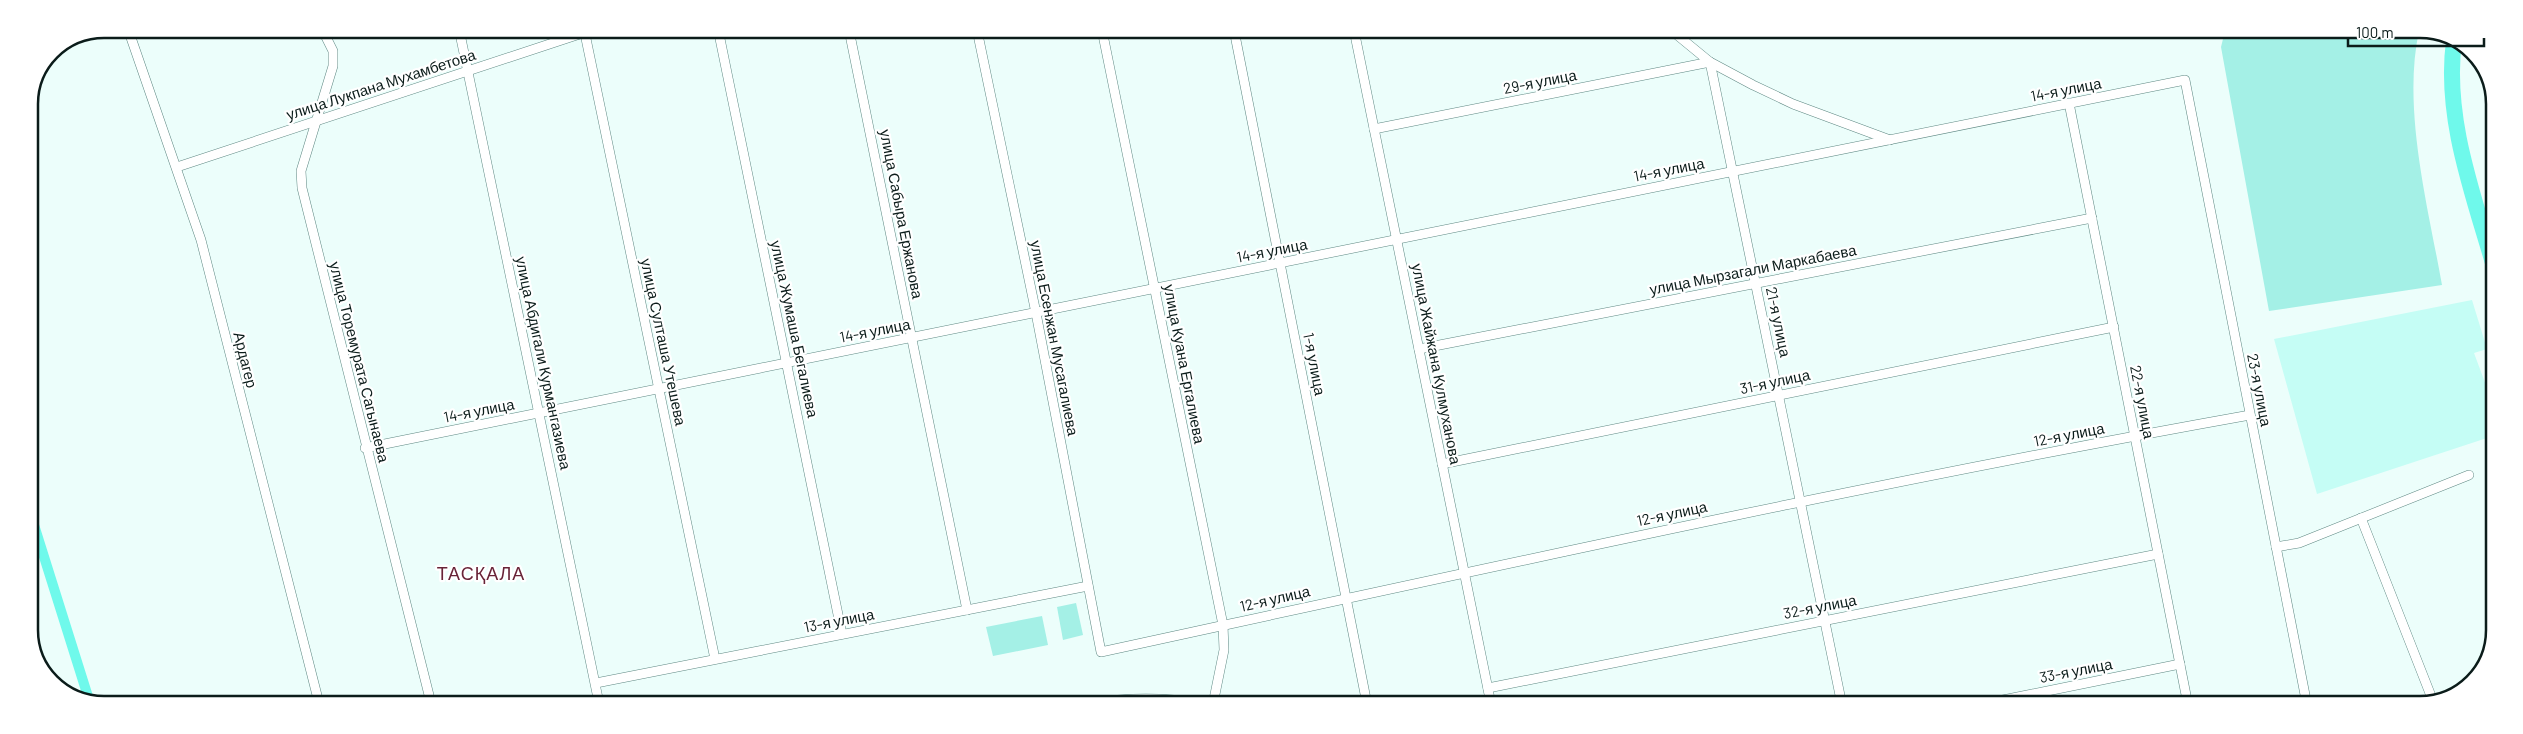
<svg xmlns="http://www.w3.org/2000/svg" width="2523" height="734" font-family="Barlow,sans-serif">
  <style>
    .built { fill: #c5fdf5 }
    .green { fill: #a4f0e6 }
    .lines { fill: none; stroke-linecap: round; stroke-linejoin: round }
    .canal { stroke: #6ff9eb; stroke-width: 10 }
    .river { stroke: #6ff9eb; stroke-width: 16 }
    .street-casing { stroke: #5e8883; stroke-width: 10 }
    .street { stroke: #fff; stroke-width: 9 }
    .labels { text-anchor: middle; stroke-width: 4.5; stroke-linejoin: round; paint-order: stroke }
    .street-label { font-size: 15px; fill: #0b1c1a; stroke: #fff }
    .quarter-label { font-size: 18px; letter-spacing: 1px; fill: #682337; stroke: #fff }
    .rim { fill: none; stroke: #0b1c1a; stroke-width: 2.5 }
  </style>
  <rect width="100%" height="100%" fill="#ecfefb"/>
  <path class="built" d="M2472,300l15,49 -13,4 19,51v32l-176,58 -43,-155z"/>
  <g class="green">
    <path d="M2225,31h194c-17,78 9,175 23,254l-173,26 -48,-264z"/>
    <path d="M1076,603l7,32 -20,5 -6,-33z"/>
    <path d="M1042,616l6,29 -55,11 -7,-29z"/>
  </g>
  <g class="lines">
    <path class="canal" d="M29,509l61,194"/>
    <path class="river" d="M2454,41c-10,75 18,150 39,222"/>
    <g class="street-casing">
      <g id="street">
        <path d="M128,29l73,211 118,463"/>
        <path d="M322,29l11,22v15l-32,105 1,17 129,515"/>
        <path d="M459,29l140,674"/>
        <path d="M584,29l131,630"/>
        <path d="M718,29l124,605"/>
        <path d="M849,30l118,580"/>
        <path d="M977,30l59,283 65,339c382,-83 764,-168 1149,-237"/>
        <path d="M1102,30l121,595 1,25 -11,54"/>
        <path d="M1234,30l133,674"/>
        <path d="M1354,30l137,674"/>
        <path d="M1671,30l39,32 43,23 40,19 97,36"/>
        <path d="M2069,103l119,602"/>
        <path d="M1374,129l336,-67 132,643"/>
        <path d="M177,167l418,-138"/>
        <path d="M1419,349l673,-131"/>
        <path d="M365,448l1820,-368 122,625"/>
        <path d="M1442,464l672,-137"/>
        <path d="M2361,518l72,183"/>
        <path d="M2276,547l23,-4 170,-68"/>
        <path d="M596,683l492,-97"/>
        <path d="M1488,688l670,-134"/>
        <path d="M1086,704c45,-7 75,-7 119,0"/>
        <path d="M1978,705l202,-41"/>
      </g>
    </g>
    <use href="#street" class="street"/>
  </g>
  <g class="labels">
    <g class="street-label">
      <text transform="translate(1540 82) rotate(-11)" y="5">29-я улица</text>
      <text transform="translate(381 85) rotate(-18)" y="5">улица Лукпана Мухамбетова</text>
      <text transform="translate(2066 90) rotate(-11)" y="5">14-я улица</text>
      <text transform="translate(1669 170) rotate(-11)" y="5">14-я улица</text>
      <text transform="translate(901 214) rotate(79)" y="5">улица Сабыра Ержанова</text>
      <text transform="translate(1272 251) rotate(-11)" y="5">14-я улица</text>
      <text transform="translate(1753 270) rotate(-11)" y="5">улица Мырзагали Маркабаева</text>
      <text transform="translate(1778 322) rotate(78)" y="5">21-я улица</text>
      <text transform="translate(794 329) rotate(78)" y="5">улица Жумаша Бегалиева</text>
      <text transform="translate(875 331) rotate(-11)" y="5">14-я улица</text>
      <text transform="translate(1054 338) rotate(79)" y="5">улица Есенжан Мусагалиева</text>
      <text transform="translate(663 342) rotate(78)" y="5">улица Султаша Утешева</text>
      <text transform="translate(245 360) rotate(76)" y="5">Ардагер</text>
      <text transform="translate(359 362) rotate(76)" y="5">улица Торемурата Сагынаева</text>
      <text transform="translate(543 363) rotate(78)" y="5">улица Абдигали Курмангазиева</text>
      <text transform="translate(1184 364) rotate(79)" y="5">улица Куана Ергалиева</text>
      <text transform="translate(1314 364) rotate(79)" y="5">1-я улица</text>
      <text transform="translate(1436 364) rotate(79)" y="5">улица Жайжана Кулмуханова</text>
      <text transform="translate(1775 382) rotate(-12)" y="5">31-я улица</text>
      <text transform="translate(2259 390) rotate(79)" y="5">23-я улица</text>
      <text transform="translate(2142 402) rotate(79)" y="5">22-я улица</text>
      <text transform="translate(479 411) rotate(-11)" y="5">14-я улица</text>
      <text transform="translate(2069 435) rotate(-11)" y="5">12-я улица</text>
      <text transform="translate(1672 514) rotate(-12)" y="5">12-я улица</text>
      <text transform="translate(1275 599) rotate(-13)" y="5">12-я улица</text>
      <text transform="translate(1820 607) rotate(-11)" y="5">32-я улица</text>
      <text transform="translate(839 621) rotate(-11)" y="5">13-я улица</text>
      <text transform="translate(2076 671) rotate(-11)" y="5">33-я улица</text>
    </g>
    <g class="quarter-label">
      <text x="481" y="580">ТАСҚАЛА</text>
    </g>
  </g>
  <path d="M0 0H2523V734H0ZM104 38H2420A66 66 0 0 1 2486 104V630A66 66 0 0 1 2420 696H104A66 66 0 0 1 38 630V104A66 66 0 0 1 104 38Z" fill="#fff" fill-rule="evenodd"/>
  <path class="rim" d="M104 38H2420A66 66 0 0 1 2486 104V630A66 66 0 0 1 2420 696H104A66 66 0 0 1 38 630V104A66 66 0 0 1 104 38Z"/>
  <path d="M2348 38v8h136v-8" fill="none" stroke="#0b1c1a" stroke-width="2.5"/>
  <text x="2356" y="38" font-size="15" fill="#0b1c1a" stroke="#ffffff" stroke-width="4" paint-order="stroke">100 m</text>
</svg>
